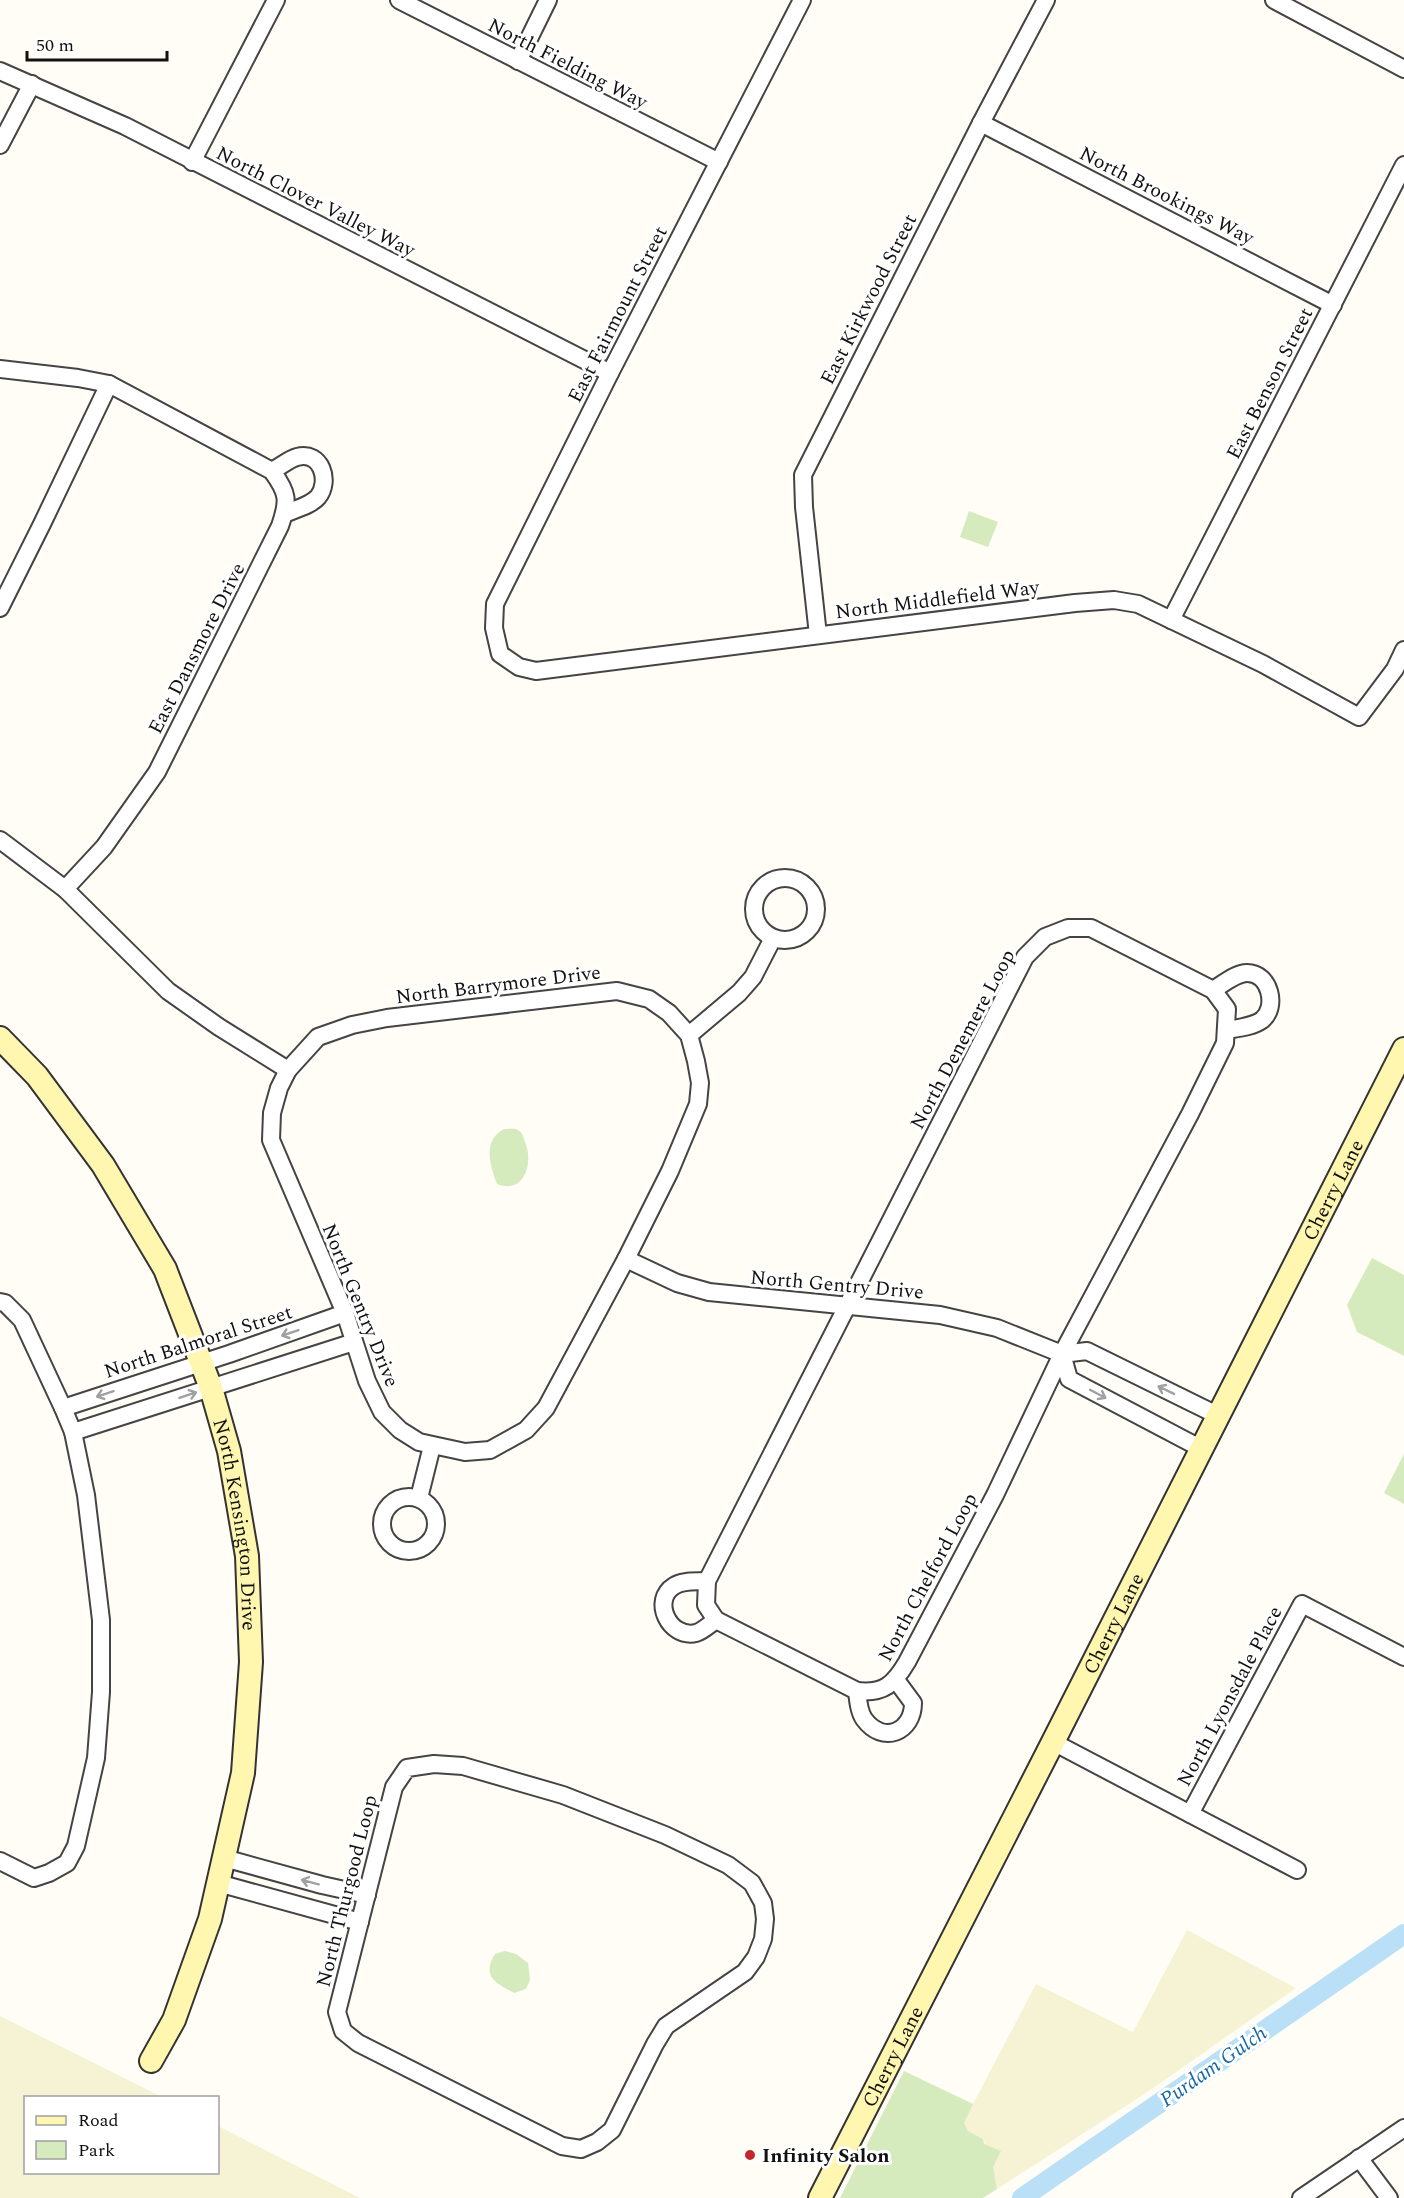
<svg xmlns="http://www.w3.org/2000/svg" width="1404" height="2198" font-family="Spectral,serif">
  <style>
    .farmland { fill: #f6f3d4 }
    .green { fill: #d5ebbd }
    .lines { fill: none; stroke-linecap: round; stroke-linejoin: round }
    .canal { stroke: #b9e0f7; stroke-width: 20 }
    .street-casing { stroke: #444; stroke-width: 20 }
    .secondary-casing { stroke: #333; stroke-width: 26 }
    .street { stroke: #fff; stroke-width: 16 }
    .secondary { stroke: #fff6b0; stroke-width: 22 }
    .oneway { stroke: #a0a0a0 }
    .poi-dot { fill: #c4262e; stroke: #fff; stroke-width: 2 }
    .labels { text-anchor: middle; stroke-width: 6; stroke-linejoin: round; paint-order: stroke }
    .street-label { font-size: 20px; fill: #111; stroke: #fff }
    .poi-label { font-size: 20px; font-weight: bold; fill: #111; stroke: #fff; text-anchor: start }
    .water-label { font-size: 21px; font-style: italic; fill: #1768a6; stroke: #fff }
  </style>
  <rect width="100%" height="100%" fill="#fffdf5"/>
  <g class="farmland">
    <path d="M1187,1930l109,58 -150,105 -149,96 -4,-22 -10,-28 -15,-8 -5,-8 73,-139 97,48z"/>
    <path d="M0,2016l162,81 -136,1v74h192v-46l142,72h-360z"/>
  </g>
  <g class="green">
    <path d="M969,511l29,11 -10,25 -28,-10z"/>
    <path d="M504,1129c5,0 11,-1 14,1 4,2 6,8 7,12 9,21 -1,53 -28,42 -7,-18 -15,-44 7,-55z"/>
    <path d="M1372,1258l32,17v81l-47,-24 -10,-27z"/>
    <path d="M1404,1454v50l-20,-11z"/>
    <path d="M505,1951l11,3 12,9 2,17 -4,9 -12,4c-18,-10 -33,-16 -19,-39z"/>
    <path d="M904,2071l69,33 -9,19 4,8 15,8 1,5 17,7 -8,16 4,22 -14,9h-143z"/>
  </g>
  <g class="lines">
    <path class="canal" d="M1022,2198l382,-264"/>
    <g class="street-casing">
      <g id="street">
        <path d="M399,0l320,162"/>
        <path d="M802,0l-192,373 -115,231 -1,24 6,26 19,13 17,4 539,-68 39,-3 24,4 125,60 96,53 36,-48 9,-19"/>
        <path d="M1274,0l130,69"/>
        <path d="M518,61l30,-61"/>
        <path d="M0,71l125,55 485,247"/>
        <path d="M981,123l352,182"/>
        <path d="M0,145l32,-61"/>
        <path d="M192,162l84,-162"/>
        <path d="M0,369l78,9 31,6 163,87c16,22 17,29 8,55l-123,246 -53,75 -39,42"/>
        <path d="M272,471c8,-4 17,-12 25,-14 24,-7 34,24 21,40 -8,9 -23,12 -34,17"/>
        <path d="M0,608l42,-84 67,-140"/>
        <path d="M1171,620l233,-455"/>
        <path d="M818,635l-14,-128 -1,-32 178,-352 65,-123"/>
        <path d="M0,840l65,49 103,102 51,36 69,43"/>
        <circle cx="785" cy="909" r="31"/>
        <path d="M1068,928h23l122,62 14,19 -2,34 -35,71 -128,240 -67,141 -88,167c-13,22 -23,32 -50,29l-141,-71 -10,-15 1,-24 318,-624 20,-20z"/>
        <path d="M1213,990c10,-6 23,-17 34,-17 23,0 31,34 15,47 -10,7 -24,8 -36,10"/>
        <path d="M617,991l32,8 20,14 20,22 7,26 4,22 -2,21 -28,67 -44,88 -80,149 -20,22 -36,20 -25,2 -46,-10 -19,-12 -18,-18 -15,-31 -22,-68 -74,-173 1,-27 7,-25 9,-18 30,-33 34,-12 35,-7z"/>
        <path d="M689,1035l50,-42 14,-16 20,-39"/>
        <path d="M626,1259l51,24 32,9 231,23 57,13 65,26 25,-3 132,65"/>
        <path d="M0,1302l5,1 17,17 41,88 10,24 13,63 15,125v72l-5,66 -20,88 -9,17 -18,10 -15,5 -34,-17"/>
        <path d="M1062,1354l7,25 133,70"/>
        <path d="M63,1408l166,-54 116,-41"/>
        <path d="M73,1432l281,-90"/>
        <circle cx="409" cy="1524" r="27"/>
        <path d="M419,1498l13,-52"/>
        <path d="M707,1581c-10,1 -24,-1 -33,5 -23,14 -5,53 22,47 7,-2 14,-9 20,-13"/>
        <path d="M857,1691c1,9 2,21 7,28 19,26 49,13 49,-16l-17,-23"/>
        <path d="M1053,1742l244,128"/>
        <path d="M434,1764l29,2 100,29 102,40 63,30 24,18 11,20 2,16 -2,20 -7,18 -11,15 -79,54 -11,18 -43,86 -15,12 -16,7 -19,-3 -204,-103 -15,-12 -6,-19 57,-225 13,-19z"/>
        <path d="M1190,1814l112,-210 102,53"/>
        <path d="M224,1858l98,27 45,10"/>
        <path d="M218,1883l142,39"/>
        <path d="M1359,2158l30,40"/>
        <path d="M1301,2198l103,-70"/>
      </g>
    </g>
    <g class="secondary-casing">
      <g id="secondary">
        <path id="s1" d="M0,1038l37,38 66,89 62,104 46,119 18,63 18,105 4,106 -8,111 -33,146 -36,101 -23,41"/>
        <path id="s2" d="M820,2198l233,-456 351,-693"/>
      </g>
    </g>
    <use href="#street" class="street"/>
    <use href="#secondary" class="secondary"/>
  </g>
  <defs><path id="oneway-shaft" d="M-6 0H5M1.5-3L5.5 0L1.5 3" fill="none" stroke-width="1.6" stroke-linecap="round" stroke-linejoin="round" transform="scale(1.5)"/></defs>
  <g class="oneway">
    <use href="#oneway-shaft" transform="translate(290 1333) rotate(161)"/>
    <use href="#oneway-shaft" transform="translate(1166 1390) rotate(-154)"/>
    <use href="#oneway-shaft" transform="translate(105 1394) rotate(162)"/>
    <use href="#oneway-shaft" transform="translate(1098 1394) rotate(28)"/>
    <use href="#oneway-shaft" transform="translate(188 1395) rotate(-18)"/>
    <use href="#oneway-shaft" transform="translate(310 1882) rotate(-165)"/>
  </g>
  <circle class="poi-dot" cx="750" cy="2155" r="6"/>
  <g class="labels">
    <g class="street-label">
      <text transform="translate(568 63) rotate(27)" y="7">North Fielding Way</text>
      <text transform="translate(1167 195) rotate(27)" y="7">North Brookings Way</text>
      <text transform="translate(316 201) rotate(27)" y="7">North Clover Valley Way</text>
      <text transform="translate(868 299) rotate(-63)" y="7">East Kirkwood Street</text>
      <text transform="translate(617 314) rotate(-63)" y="7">East Fairmount Street</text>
      <text transform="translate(1269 383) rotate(-63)" y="7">East Benson Street</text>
      <text transform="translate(937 599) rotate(-7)" y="7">North Middlefield Way</text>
      <text transform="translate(196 648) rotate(-63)" y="7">East Dansmore Drive</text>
      <text transform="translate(498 984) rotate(-7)" y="7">North Barrymore Drive</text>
      <text transform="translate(962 1039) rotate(-62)" y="7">North Denemere Loop</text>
      <text dy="7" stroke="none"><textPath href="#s2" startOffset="1131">Cherry Lane</textPath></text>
      <text transform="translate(837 1284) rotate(5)" y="7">North Gentry Drive</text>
      <text transform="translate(361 1305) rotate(68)" y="7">North Gentry Drive</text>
      <text transform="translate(198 1341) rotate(-18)" y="7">North Balmoral Street</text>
      <text dy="7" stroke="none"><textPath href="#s1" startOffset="552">North Kensington Drive</textPath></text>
      <text transform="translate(927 1577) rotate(-62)" y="7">North Chelford Loop</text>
      <text dy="7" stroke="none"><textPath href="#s2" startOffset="645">Cherry Lane</textPath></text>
      <text transform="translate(1229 1696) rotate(-62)" y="7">North Lyonsdale Place</text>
      <text transform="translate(346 1891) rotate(-76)" y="7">North Thurgood Loop</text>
      <text dy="7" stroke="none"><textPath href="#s2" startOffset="159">Cherry Lane</textPath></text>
    </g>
    <g class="poi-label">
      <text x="762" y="2162">Infinity Salon</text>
    </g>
    <g class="water-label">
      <text transform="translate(1213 2066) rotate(-35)" y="7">Purdam Gulch</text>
    </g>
  </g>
  <rect x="24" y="2096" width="195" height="78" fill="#ffffff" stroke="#a0a0a0" stroke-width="1.5"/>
  <rect x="36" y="2116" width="30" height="9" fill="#fff6b0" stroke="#a0a0a0" stroke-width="1.5"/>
  <text x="78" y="2126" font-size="18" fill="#111111">Road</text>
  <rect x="36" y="2141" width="30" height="18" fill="#d5ebbd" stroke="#a0a0a0" stroke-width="1.5"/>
  <text x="78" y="2156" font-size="18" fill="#111111">Park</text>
  <path d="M27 51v9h140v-9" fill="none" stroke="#111111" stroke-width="3"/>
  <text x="36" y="51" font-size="18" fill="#111111" stroke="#ffffff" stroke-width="4.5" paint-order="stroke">50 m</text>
</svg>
